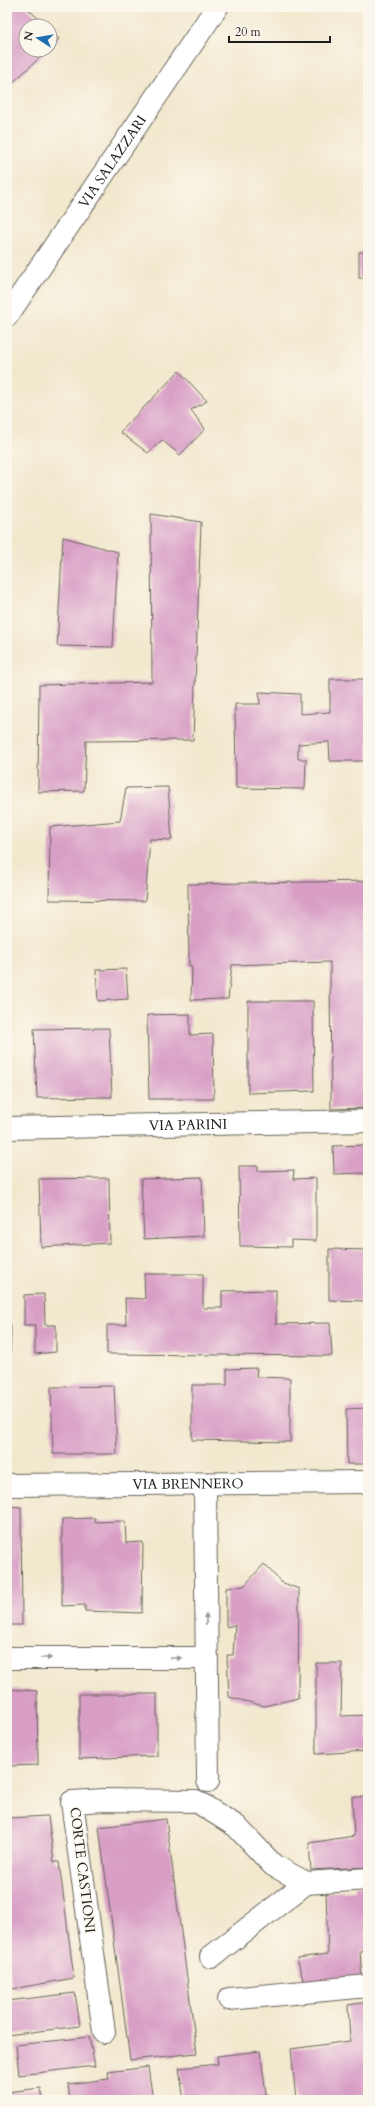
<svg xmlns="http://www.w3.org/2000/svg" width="375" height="2107" font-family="Cardo,serif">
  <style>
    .building { fill: #d89ec6 }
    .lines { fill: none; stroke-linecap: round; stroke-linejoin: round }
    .street-casing { stroke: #67635a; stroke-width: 24 }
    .street { stroke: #fff; stroke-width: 22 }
    .oneway { fill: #999 }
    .labels { text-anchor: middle; stroke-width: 3; stroke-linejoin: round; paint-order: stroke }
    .street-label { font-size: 14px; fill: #1c1c1c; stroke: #fbf7ec }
  </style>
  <rect width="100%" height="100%" fill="#fbf7ec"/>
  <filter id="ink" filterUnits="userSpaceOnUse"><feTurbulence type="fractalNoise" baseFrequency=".025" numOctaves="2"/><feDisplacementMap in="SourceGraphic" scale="8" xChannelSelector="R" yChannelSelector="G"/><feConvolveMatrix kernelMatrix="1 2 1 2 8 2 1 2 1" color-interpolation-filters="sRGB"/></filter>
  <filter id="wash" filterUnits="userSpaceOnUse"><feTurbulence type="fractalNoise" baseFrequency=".012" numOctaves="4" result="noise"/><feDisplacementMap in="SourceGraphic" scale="16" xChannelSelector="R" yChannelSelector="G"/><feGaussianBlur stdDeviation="0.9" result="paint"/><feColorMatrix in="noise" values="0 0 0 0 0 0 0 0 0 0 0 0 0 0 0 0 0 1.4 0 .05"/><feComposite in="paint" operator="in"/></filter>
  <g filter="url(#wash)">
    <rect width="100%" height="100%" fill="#f2e8ce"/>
    <g id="blocks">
      <g class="building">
        <path d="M7,7h19l20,19h-20v24h22l-41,38z"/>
        <path d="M50,30l9,9 -9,9z"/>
        <rect x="359" y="252" width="9" height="26"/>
        <path d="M179,371l28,30 -16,9 14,19 -25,26 -18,-15 -14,13 -28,-21z"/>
        <path d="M151,514l50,8 -8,218 -107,1 -2,50 -46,1 1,-107 113,-3z"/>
        <path d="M63,537l55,15 -5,95 -56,-1z"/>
        <path d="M330,679h38v82h-38l-1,-19 -31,2v15h8l-1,30 -69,-1 -1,-84h25l-1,-12 41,2v20l30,-2z"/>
        <path d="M168,787l4,53 -22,-1 -5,62 -96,-1 1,-73 70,-6 6,-33z"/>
        <path d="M368,881v102h-3l1,32h2v93l-37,1 -1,-147 -98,3 -4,34 -37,1 1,-34h-3l-1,-82z"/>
        <path d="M126,969l2,30 -30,2 -2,-31z"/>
        <path d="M248,1001h65l1,90 -66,2z"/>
        <path d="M190,1014v21l23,-1 1,65h-65l-2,-84z"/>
        <path d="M109,1028l3,69 -75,1 -3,-69z"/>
        <path d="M368,1145v28l-34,1 -1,-28z"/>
        <path d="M239,1166h19v5l36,-1 -1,9 23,-1v63l-25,-1v7l-51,-1z"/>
        <path d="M202,1177l2,59 -60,3 -3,-60z"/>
        <path d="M109,1178l1,65 -69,4 -2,-68z"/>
        <path d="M329,1249l38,1 -1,51 -37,-1z"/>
        <path d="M144,1274h59v34h19v-17l54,-1v34l54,-1 2,33 -225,-2v-29h19l-1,-27 20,1z"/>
        <path d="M44,1294l1,31h11v27l-21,2v-29h-11v-30z"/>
        <path d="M7,1325h4l-2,88h-2z"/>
        <path d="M257,1368l-1,9 34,1v64l-98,-2v-55h35v-16z"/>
        <path d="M114,1386l3,68h-64l-2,-67z"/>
        <path d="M368,1408v56h-21l-1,-55z"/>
        <path d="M7,1506l14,1 1,118h-15z"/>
        <path d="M95,1518l-1,4 31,-1 1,22 17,-1 -1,71 -57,-2v-6l-23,1v-87z"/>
        <path d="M264,1564l17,18 18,7 -1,109 -34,8 -35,-9 -2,-42h6l2,-30 -9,2v-39l18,-2z"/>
        <path d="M316,1663h26l-1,53 27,-1v36l-52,3z"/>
        <path d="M7,1689l30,2 1,74 -31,1z"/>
        <path d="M79,1694h78v62l-78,3z"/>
        <path d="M352,1797h16v70l-57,3 -2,-27 45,-7z"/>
        <path d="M48,1816l6,46h5l15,116 -62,11 -5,-36v-135z"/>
        <path d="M166,1819l31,234 -67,7 -31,-233z"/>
        <path d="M368,1885v65l-8,1 2,30 -57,6 -8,-29 31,-4 -2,-62 29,-1v-5z"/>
        <path d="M75,1993l5,33 -73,9v-34z"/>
        <path d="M368,2002v98h-72l-5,-51 59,-8 -2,-36z"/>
        <path d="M89,2037l6,29 -76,9 -3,-30z"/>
        <path d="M260,2051l7,49h-83l-5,-32 39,-4 -1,-8z"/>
        <path d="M148,2067l5,33h-83l-2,-16 41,-5 -1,-7z"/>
        <path d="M41,2088l2,12h-36v-8z"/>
      </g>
    </g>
  </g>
  <g filter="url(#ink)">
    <use href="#blocks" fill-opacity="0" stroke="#67635a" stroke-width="1"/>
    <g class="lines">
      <g class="street-casing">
        <g id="street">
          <path id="s1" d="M7,316l210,-309"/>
          <path id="s2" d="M7,1128l361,-7"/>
          <path id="s3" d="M7,1485l361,-3"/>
          <path d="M205,1485l3,296"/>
          <path d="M7,1658h200"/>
          <path d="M211,1957l95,-74"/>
          <path d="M229,1999l139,-13"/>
          <path d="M104,2032l-32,-230 32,-2 92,1 40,25 37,39 33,18 62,-4"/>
        </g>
      </g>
      <use href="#street" class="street"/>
    </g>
    <defs><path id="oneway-solid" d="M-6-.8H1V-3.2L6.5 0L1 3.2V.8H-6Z"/></defs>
    <g class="oneway">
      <use href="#oneway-solid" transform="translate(206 1619) rotate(-91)"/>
      <use href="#oneway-solid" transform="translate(46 1658)"/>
      <use href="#oneway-solid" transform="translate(176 1658)"/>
    </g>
  </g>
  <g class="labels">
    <g class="street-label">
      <text dy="5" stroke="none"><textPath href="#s1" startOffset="187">VIA SALAZZARI</textPath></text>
      <text dy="5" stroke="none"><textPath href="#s2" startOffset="181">VIA PARINI</textPath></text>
      <text dy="5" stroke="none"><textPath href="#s3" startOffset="181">VIA BRENNERO</textPath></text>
      <text transform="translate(83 1870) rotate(83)" y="5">CORTE CASTIONI</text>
    </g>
  </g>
  <rect width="375" height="2107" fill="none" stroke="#fbf7ec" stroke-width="24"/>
  <g transform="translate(38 38) rotate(282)"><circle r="19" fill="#fbf7ec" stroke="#a29f99"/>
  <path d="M0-3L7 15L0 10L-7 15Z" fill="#1f6fb2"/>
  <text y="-6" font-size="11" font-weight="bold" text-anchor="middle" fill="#1c1c1c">N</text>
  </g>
  <path d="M229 36v6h101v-6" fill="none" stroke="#1c1c1c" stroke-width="2"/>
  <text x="235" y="36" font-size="12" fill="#1c1c1c" stroke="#fbf7ec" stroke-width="3" paint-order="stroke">20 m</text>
</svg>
